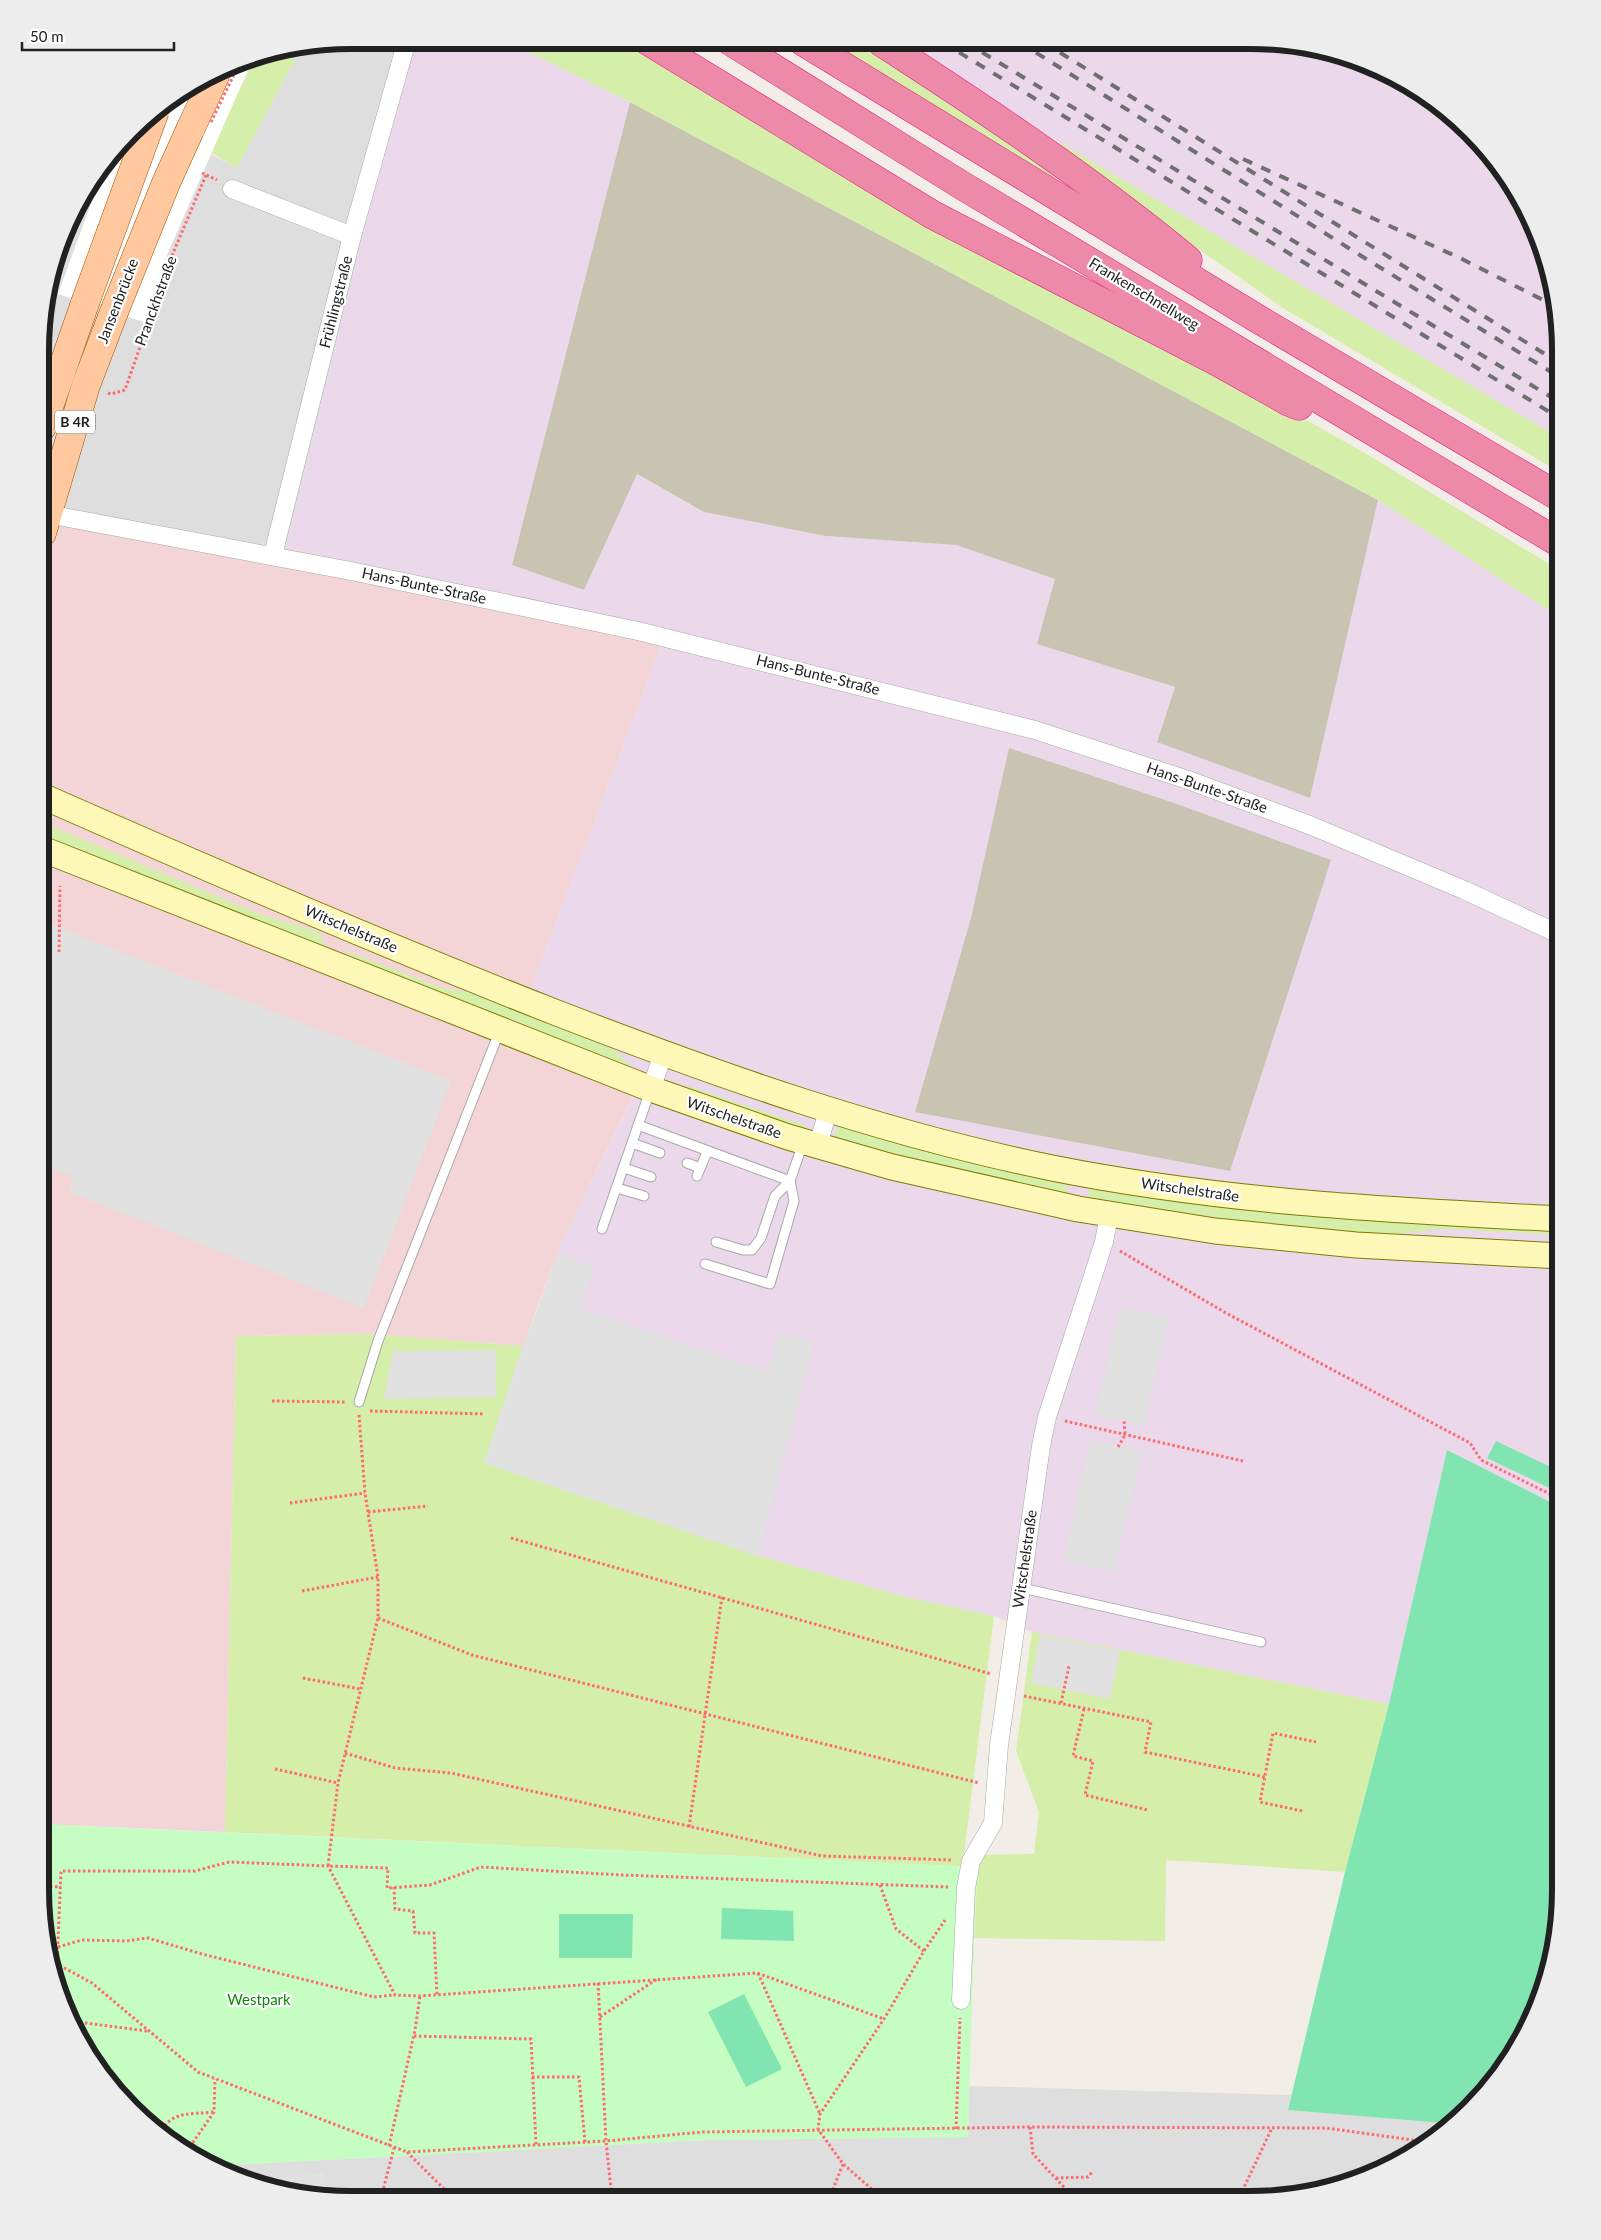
<svg xmlns="http://www.w3.org/2000/svg" width="1601" height="2240" font-family="Lato,sans-serif">
  <style>
    .residential { fill: #dfdede }
    .commercial { fill: #f3d5d8 }
    .industrial { fill: #ebd8ea }
    .construction { fill: #c7c4b1 }
    .grass { fill: #d5eeaa }
    .park { fill: #c5fdc2 }
    .pitch { fill: #80e5b1 }
    .parking { fill: #e1e1e1 }
    .pier { fill: #fff }
    .lines { fill: none; stroke-linecap: round; stroke-linejoin: round }
    .lane-casing { stroke: #a8a8a8; stroke-width: 11 }
    .street-casing { stroke: #a8a8a8; stroke-width: 19 }
    .secondary-casing { stroke: #7f7c00; stroke-width: 27 }
    .primary-casing { stroke: #9d5400; stroke-width: 29 }
    .highway-casing { stroke: #e81c7d; stroke-width: 29 }
    .path { stroke: #ff6a6f; stroke-width: 3; stroke-dasharray: 2.5 2.5; stroke-linecap: butt }
    .lane { stroke: #fff; stroke-width: 9 }
    .street { stroke: #fff; stroke-width: 18 }
    .secondary { stroke: #fef8b8; stroke-width: 25 }
    .primary { stroke: #ffc89e; stroke-width: 28 }
    .highway { stroke: #ed8aaa; stroke-width: 28 }
    .rail { stroke: #6f6f6f; stroke-width: 4; stroke-dasharray: 10 10; stroke-linecap: butt }
    .primary-bridge-casing { stroke: #9d5400; stroke-width: 29; stroke-linecap: butt }
    .path-bridge { stroke: #ff6a6f; stroke-width: 3; stroke-dasharray: 2.5 2.5; stroke-linecap: butt }
    .primary-bridge { stroke: #ffc89e; stroke-width: 28 }
    .labels { text-anchor: middle; stroke-width: 4.5; stroke-linejoin: round; paint-order: stroke }
    .shield { fill: #fff; stroke: #646464; stroke-width: 1 }
    .shield-label { font-size: 14px; font-weight: bold; fill: #212121 }
    .street-label { font-size: 15px; fill: #212121; stroke: #fff }
    .park-label { font-size: 15px; fill: #0b8904; stroke: #fff }
    .rim { fill: none; stroke: #212121; stroke-width: 6 }
  </style>
  <rect width="100%" height="100%" fill="#f2ede7"/>
  <g class="residential">
    <path d="M349,40h62l-124,507 -245,-34 1,-204 38,-114 63,-76 93,49 64,-120z"/>
    <path d="M969,2086l322,9 -3,15 166,14 -66,44 -76,26 -60,6 -943,-3 -78,-20 -18,-11 495,-26 260,-3z"/>
  </g>
  <path class="commercial" d="M42,513l245,34 374,99 -133,350 106,97 -77,160 -34,93 -152,-12 -135,2 -11,496 -185,-8z"/>
  <g class="industrial">
    <path d="M411,40h93l126,62 -118,463 72,25 52,-116 68,38 122,24 130,9 100,34 -18,65 137,43 -18,54 153,57 68,-298 183,118 -1,889 -113,-57 -58,254 -357,-72 -38,-16 -88,-19 -148,-41 -274,-93 73,-210 77,-159 -106,-98 133,-350 -374,-99z"/>
    <path d="M901,42l391,1 78,21 70,40 57,57 32,52 26,76 6,60v90l-502,-297z"/>
  </g>
  <g class="construction">
    <path d="M630,102l748,398 -68,298 -153,-56 18,-55 -138,-43 18,-65 -99,-34 -130,-9 -122,-24 -67,-38 -53,116 -72,-25z"/>
    <path d="M1009,748l162,54 160,58 -101,311 -315,-59 56,-194z"/>
  </g>
  <g class="grass">
    <path d="M504,40l126,1 198,122 464,249 71,40 198,119v47l-183,-118 -748,-398z"/>
    <path d="M823,41h35l200,134 -5,7z"/>
    <path d="M301,48l-64,120 -27,-16 46,-96z"/>
    <path d="M1059,142l502,297v34l-278,-165 -218,-152z"/>
    <path d="M42,822l215,91 59,18 6,5 1,10 -230,-87 -51,-23z"/>
    <path d="M349,952l96,37 24,3 133,52 15,8 13,14 -4,3 -282,-111 1,-5z"/>
    <path d="M690,1087l115,38 -1,5 -118,-42z"/>
    <path d="M839,1126l106,28 118,27c4,7 6,10 2,17l-229,-56 -3,-6z"/>
    <path d="M1094,1187l119,18 101,12 245,14v4l-117,-6 -66,7 -97,-8 -190,-27v-13z"/>
    <path d="M371,1334l152,12 -39,117 274,93 148,41 88,19 -30,239 70,-1 5,-42 -23,-61 16,-119 357,72 -44,168 -179,-12 -1,81 -191,-3 4,-71 -753,-35 11,-496z"/>
  </g>
  <path class="park" d="M40,1824l938,43 -4,71 -6,199 -260,3 -495,26 -52,-30 -57,-57 -32,-52 -26,-76 -6,-60z"/>
  <g class="pitch">
    <path d="M1496,1441l65,31 -1,21 -73,-35z"/>
    <path d="M1447,1450l113,57v404l-16,79 -35,73 -55,61 -166,-14 57,-238 44,-168z"/>
    <path d="M722,1908l71,3 1,30 -73,-2z"/>
    <path d="M559,1914h74l-1,44h-73z"/>
    <path d="M744,1994l38,75 -36,18 -38,-75z"/>
  </g>
  <g class="parking">
    <path d="M47,923l404,158 -87,227 -295,-116 5,-15 -33,-12 1,-229z"/>
    <path d="M559,1253l36,15 -16,40 189,64 12,-40 34,10 -56,214 -274,-93 39,-117z"/>
    <path d="M1120,1307l49,11 -25,108 -49,-11z"/>
    <path d="M496,1350v47l-112,2 9,-48z"/>
    <path d="M1090,1440l52,11 -28,122 -51,-12z"/>
    <path d="M1040,1635l80,16 -10,48 -79,-16z"/>
    <path d="M323,2173l6,24h-20l-38,-10 -3,-8z"/>
  </g>
  <path class="pier" d="M254,56l-87,199 -23,67 -86,-28 46,-126 42,-51z"/>
  <g class="lines">
    <g class="lane-casing">
      <g id="lane">
        <path d="M638,1125l152,56 -15,15 -14,42 -9,12h-9l-27,-8"/>
        <path d="M632,1143l28,10"/>
        <path d="M687,1163l13,5"/>
        <path d="M624,1168l27,9"/>
        <path d="M697,1176l10,-24"/>
        <path d="M617,1188l27,8"/>
        <path d="M602,1229l48,-138"/>
        <path d="M705,1264l65,20 24,-83 -4,-20 13,-38"/>
        <path d="M359,1402l19,-61 122,-311"/>
        <path d="M1022,1588l239,54"/>
      </g>
    </g>
    <g class="street-casing">
      <g id="street">
        <path d="M232,189l120,47"/>
        <path d="M47,514l304,57 287,60 397,99 153,50 124,46 152,64 97,45"/>
        <path d="M273,555l79,-319 52,-185"/>
        <path d="M651,1089l12,-35"/>
        <path d="M818,1145l10,-34"/>
        <path d="M961,2000l5,-112 5,-27 22,-38 6,-78 42,-299 6,-29 57,-175 5,-27"/>
      </g>
    </g>
    <g class="secondary-casing">
      <g id="secondary">
        <path d="M42,796c170,75 341,149 515,217 163,63 324,120 495,155 170,34 336,42 509,51"/>
        <path d="M42,849l609,240 137,48 104,30 186,42 137,22 141,14 205,11"/>
      </g>
    </g>
    <g class="primary-casing">
      <g id="primary">
        <path d="M190,130l25,-54"/>
        <path d="M42,427l43,-124"/>
        <path d="M42,533l44,-148 28,-73"/>
      </g>
    </g>
    <g class="highway-casing">
      <g id="highway">
        <path d="M648,41l285,174 281,145 75,42 10,4"/>
        <path d="M730,41l233,145 598,358"/>
        <path d="M802,41l456,278 303,179"/>
        <path d="M881,42c105,68 210,138 307,218"/>
      </g>
    </g>
    <g class="path">
      <path d="M202,173l15,7"/>
      <path d="M108,393l3,1 14,-4 46,-132 35,-83"/>
      <path d="M59,952l1,-66"/>
      <path d="M1120,1251l106,62 244,130 11,17 79,39"/>
      <path d="M272,1401l73,1"/>
      <path d="M370,1411l115,3"/>
      <path d="M359,1415l6,78 13,84v41l-40,165 -10,83 60,2 -1,20 43,-3 51,-18 141,8 326,12"/>
      <path d="M1065,1421l178,40"/>
      <path d="M1118,1447l7,-12 -1,-16"/>
      <path d="M290,1503l75,-10"/>
      <path d="M368,1512l60,-6"/>
      <path d="M511,1538l480,136"/>
      <path d="M302,1591l76,-14"/>
      <path d="M378,1618l94,37 507,128"/>
      <path d="M303,1678l57,11"/>
      <path d="M1024,1696l127,26 -6,30 120,25"/>
      <path d="M1061,1703l8,-37"/>
      <path d="M1084,1709l-11,47 20,5 -8,34 63,15"/>
      <path d="M345,1753l50,15 56,5 371,83 130,4"/>
      <path d="M275,1769l63,14"/>
      <path d="M1302,1811l-42,-9 13,-69 43,9"/>
      <path d="M689,1827l33,-230"/>
      <path d="M880,1885l16,44 28,22"/>
      <path d="M40,1886l21,1"/>
      <path d="M394,1887l1,22 18,2 2,22h19l3,62"/>
      <path d="M58,1947l24,-7 44,1 22,-3 54,16 172,43 21,-2"/>
      <path d="M50,1963l7,1 35,19 106,89 209,80 199,-11 96,-9 328,-5 296,1 101,14"/>
      <path d="M57,1964l4,-93h134l34,-9 99,4 67,129 25,1 337,-23 127,46"/>
      <path d="M758,1973l62,141"/>
      <path d="M598,1983l8,158 5,48 6,9"/>
      <path d="M600,2017l57,-38"/>
      <path d="M70,2021l77,10"/>
      <path d="M414,2036l117,3 5,106"/>
      <path d="M532,2077h47l6,65"/>
      <path d="M1030,2127l3,27 43,46"/>
      <path d="M956,2129l4,-111"/>
      <path d="M159,2134c13,-24 30,-19 55,-22"/>
      <path d="M389,2146l26,-116 5,-34"/>
      <path d="M187,2151l27,-39 1,-33"/>
      <path d="M407,2152l46,46"/>
      <path d="M1056,2178l32,-1 5,-6"/>
      <path d="M381,2198l13,-50"/>
      <path d="M647,2198l1,-1"/>
      <path d="M829,2199l14,-35"/>
      <path d="M883,2199l-40,-35 -25,-35 2,-15 64,-95 40,-68 21,-31"/>
      <path d="M1238,2200l34,-72"/>
    </g>
    <use href="#lane" class="lane"/>
    <use href="#street" class="street"/>
    <use href="#secondary" class="secondary"/>
    <use href="#primary" class="primary"/>
    <use href="#highway" class="highway"/>
    <g class="rail">
      <path d="M942,42l619,377"/>
      <path d="M965,42l596,361"/>
      <path d="M1019,42l344,215 198,121"/>
      <path d="M1043,42l518,322"/>
      <path d="M1243,159l219,100 95,48"/>
    </g>
    <g class="primary-bridge-casing">
      <g id="primary-bridge">
        <path d="M85,303l70,-192"/>
        <path d="M114,312l52,-129 24,-53"/>
      </g>
    </g>
    <path class="path-bridge" d="M211,122l29,-60"/>
    <use href="#primary-bridge" class="primary-bridge"/>
  </g>
  <g class="labels">
    <rect class="shield" x="55" y="410.5" width="40" height="23" rx="4"/>
    <g class="shield-label">
      <text x="75" y="427">B 4R</text>
    </g>
    <g class="street-label">
      <text transform="translate(1144 294) rotate(31)" y="5">Frankenschnellweg</text>
      <text transform="translate(118 301) rotate(-69)" y="5">Jansenbrücke</text>
      <text transform="translate(156 301) rotate(-70)" y="5">Pranckhstraße</text>
      <text transform="translate(336 302) rotate(-76)" y="5">Frühlingstraße</text>
      <text transform="translate(424 586) rotate(12)" y="5">Hans-Bunte-Straße</text>
      <text transform="translate(818 675) rotate(14)" y="5">Hans-Bunte-Straße</text>
      <text transform="translate(1207 788) rotate(19)" y="5">Hans-Bunte-Straße</text>
      <text transform="translate(351 929) rotate(23)" y="5">Witschelstraße</text>
      <text transform="translate(734 1118) rotate(19)" y="5">Witschelstraße</text>
      <text transform="translate(1190 1190) rotate(8)" y="5">Witschelstraße</text>
      <text transform="translate(1025 1559) rotate(-82)" y="5">Witschelstraße</text>
    </g>
    <g class="park-label">
      <text x="259" y="2005">Westpark</text>
    </g>
  </g>
  <path d="M0 0H1601V2240H0ZM350 49H1251A301 301 0 0 1 1552 350V1890A301 301 0 0 1 1251 2191H350A301 301 0 0 1 49 1890V350A301 301 0 0 1 350 49Z" fill="#ededed" fill-rule="evenodd"/>
  <path class="rim" d="M350 49H1251A301 301 0 0 1 1552 350V1890A301 301 0 0 1 1251 2191H350A301 301 0 0 1 49 1890V350A301 301 0 0 1 350 49Z"/>
  <path d="M22 42v8h152v-8" fill="none" stroke="#212121" stroke-width="2.5"/>
  <text x="30" y="42" font-size="15" fill="#212121" stroke="#ffffff" stroke-width="4" paint-order="stroke">50 m</text>
</svg>
